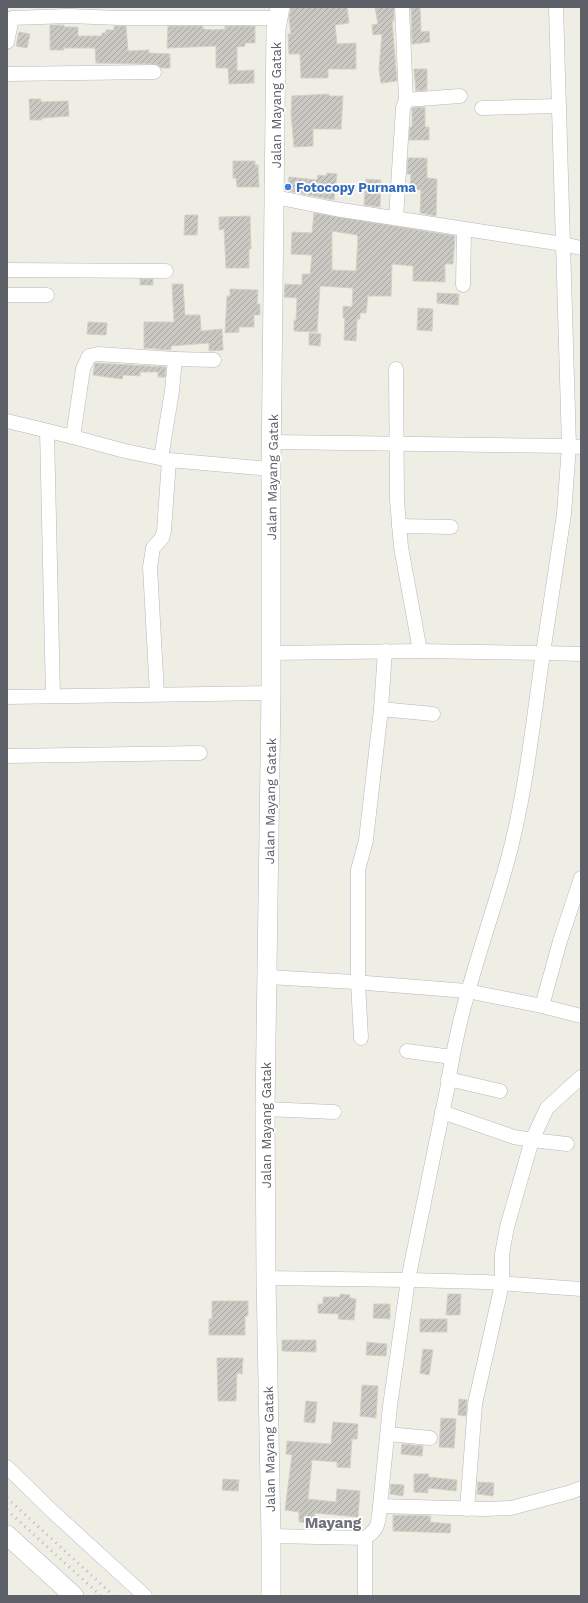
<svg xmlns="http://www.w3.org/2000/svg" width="588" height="1603" font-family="'Work Sans',sans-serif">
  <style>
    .building { fill: url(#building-hatch); stroke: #d4d1c3; fill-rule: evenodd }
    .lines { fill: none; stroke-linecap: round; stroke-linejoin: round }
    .street-casing { stroke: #b5b7bc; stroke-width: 15 }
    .secondary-casing { stroke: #b6b9bf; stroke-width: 20 }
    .street { stroke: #fff; stroke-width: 14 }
    .secondary { stroke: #fff; stroke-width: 19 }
    .rail { stroke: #b6b7b7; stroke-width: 3; stroke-dasharray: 1 5; stroke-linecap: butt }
    .shop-dot { fill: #3f7fe0; stroke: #fff; stroke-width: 1.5 }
    .labels { text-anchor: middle; stroke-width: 3.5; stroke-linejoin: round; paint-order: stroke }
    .street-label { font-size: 13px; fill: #5d6066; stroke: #fff }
    .shop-label { font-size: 13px; font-weight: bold; fill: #366cbe; stroke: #fff; text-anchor: start }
    .quarter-label { font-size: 15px; font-weight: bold; fill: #6e7278; stroke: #fff }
  </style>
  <defs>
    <pattern id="building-hatch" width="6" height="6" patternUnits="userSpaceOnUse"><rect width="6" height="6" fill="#cac8c2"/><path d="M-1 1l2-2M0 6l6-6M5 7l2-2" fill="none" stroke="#a7a6a1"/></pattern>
  </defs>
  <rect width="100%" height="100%" fill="#efeee5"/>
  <g class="building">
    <path d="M291,7h56l2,16 -14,2 2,19 19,-1v26h-28v9h-27l-1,-24h-11l-1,-20h3l-2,-16z"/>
    <path d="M375,7h19v14h-2l5,60 -16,2 -2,-14 3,-35 -9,1 -1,-10 6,-1z"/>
    <path d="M411,7h9l1,25 8,-1 1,11 -18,2z"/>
    <path d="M50,25h14v2h14v9h24v-3h4v-3h8v-4h12l2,25 21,-1v3l21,1v14h-9l-3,-3 -4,-1 -58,-1 -1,-15h-31v2h-14z"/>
    <path d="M168,26h35v3l10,1 12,-1v-3h30v17h-10v3l-8,1v24l17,-1v13l-25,1 -1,-16h-12v-22l-49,2z"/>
    <path d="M19,32l11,2 -3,14 -11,-2z"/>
    <path d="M414,69h13v21l-11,1z"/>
    <path d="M329,94v2h14l-2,33h-28v17l-19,1 -3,-34 1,-17z"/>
    <path d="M29,99h12v3l27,-1 1,15 -27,2v2h-12z"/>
    <path d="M425,107v20h4v13h-20l1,-13h2v-19z"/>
    <path d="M408,158h19v20l10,1 -1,37 -16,-3 1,-23h-11l1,-16h-4z"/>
    <path d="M233,161h22v4h3l1,22h-22l-1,-9h-3z"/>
    <path d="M327,173l10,1 -3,26 -46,-9 1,-14 28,3 1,-5 8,1z"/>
    <path d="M366,179l15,1 -1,27 -16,-2z"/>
    <path d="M314,213l141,23 -2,28h-8v18l-32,-1v-15l-21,-2 -1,32h-23l-2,17h-6v6h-3l-1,22 -12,-1 1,-22h-2v-12l9,1 1,-19 -33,-2 -3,46 -23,-1v-11l2,1 1,-23 -13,-1 1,-13 17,1v-11h8l2,-19 -21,-1 1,-22 20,1zM332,231l25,4 1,2 -2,34 -24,-1z"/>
    <path d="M185,215h13l-1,20h-13z"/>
    <path d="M250,216l1,33h-2v19h-23l-2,-39 -5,1v-13z"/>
    <rect x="140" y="279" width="13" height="6"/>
    <path d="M172,284h11l2,31h15l1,16 21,-2 1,21 -14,1v-8l-38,3v4l-27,-2v-26h30z"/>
    <path d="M230,289l28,1 -1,14h3v11h-6v12h-15v5l-14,1 2,-37h3z"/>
    <path d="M437,293l22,1 -1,11 -21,-2z"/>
    <path d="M418,308l15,1 -1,22 -15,-1z"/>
    <path d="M88,322l19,1 -1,12 -19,-1z"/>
    <path d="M309,333l12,1 -1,12 -11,-1z"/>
    <path d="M95,363l71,4 -1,10h-7v-5h-18v4l-17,-1 -1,4 -29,-4z"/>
    <path d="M340,1294l10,1v3l6,1 -2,21 -16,-1 1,-5 -21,-1v-9h5v-7h17z"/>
    <path d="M448,1294h13l-1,21h-14z"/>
    <path d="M212,1301h36v15h-3v19h-36v-16h3z"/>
    <path d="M374,1304h16v15l-17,-1z"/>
    <rect x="420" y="1319" width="27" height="13"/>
    <path d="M282,1340h34v12l-34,-1z"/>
    <path d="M367,1342l20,2 -1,12 -20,-1z"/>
    <path d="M423,1349l10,1 -4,25 -9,-2z"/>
    <path d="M217,1358h26l-1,16 -5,-1 -1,28h-18z"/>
    <path d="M362,1385l16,1 -2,32 -16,-2z"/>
    <path d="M459,1399l8,1 -1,16 -8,-1z"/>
    <path d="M306,1401l11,1 -2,21 -11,-1z"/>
    <path d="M441,1418l15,1 -2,29 -15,-1z"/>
    <path d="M333,1422l25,2 -1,15h-5l-2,29 -13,-1v-5l-25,-2 -4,39 28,3 1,-13 23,2 -2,26 -43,-4 -1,10 -15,-1v-10l-14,-2 7,-55 -6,-1 1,-13 44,3z"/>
    <path d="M402,1444l21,2 -1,10 -21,-2z"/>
    <path d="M414,1474h15l-1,3 29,3 -1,11 -28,-3v5l-14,-1z"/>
    <path d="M223,1479l16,1 -1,11 -16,-1z"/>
    <path d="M478,1482l16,1 -1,13 -16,-2z"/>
    <path d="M391,1484l13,1 -1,11 -13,-2z"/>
    <path d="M393,1515l38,1 -1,6 21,2 -1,9 -57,-2z"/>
  </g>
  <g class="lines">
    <g class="street-casing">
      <g id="street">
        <path d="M556,7l7,237 18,4"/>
        <path d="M7,42l5,-24 57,-2 51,2h157"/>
        <path d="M7,74l147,-2"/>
        <path d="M406,100l54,-4"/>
        <path d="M482,108l76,-2"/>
        <path d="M275,197l60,12 228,35 6,202 -5,68 -21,139 38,1"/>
        <path d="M396,218l7,-110 3,-8 -4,-93"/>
        <path d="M7,270l159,1"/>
        <path d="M463,285l1,-56"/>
        <path d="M7,295h40"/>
        <path d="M175,359l39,1"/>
        <path d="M396,369l1,131 4,47 19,104"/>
        <path d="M7,421l66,16 52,14 44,9 102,9"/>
        <path d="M47,431l6,265"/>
        <path d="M73,437l10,-68 6,-13 9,-2 77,5 -3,32 -11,67"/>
        <path d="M273,442l296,4 12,1"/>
        <path d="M399,526l52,1"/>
        <path d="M272,653l148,-2 123,2c-10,69 -17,139 -35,206 -16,58 -37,114 -50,172 -4,18 -8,36 -10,54l-40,195 77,2 96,7"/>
        <path d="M157,694l-7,-127 3,-19 9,-10 2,-7 5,-71"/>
        <path d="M7,697l264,-4"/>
        <path d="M381,709l52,5"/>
        <path d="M7,756l193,-3"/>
        <path d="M268,977l86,5 113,9 75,15 18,-65 21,-63"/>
        <path d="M542,1006l39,10"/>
        <path d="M361,1038l-3,-56v-112l8,-30 15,-131 4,-58"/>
        <path d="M407,1051l45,6"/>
        <path d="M448,1079l52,12"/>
        <path d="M265,1109l69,3"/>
        <path d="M442,1112l72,25 18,3 15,-32 34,-31"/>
        <path d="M266,1278l142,2 -18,126 -10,100 105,3 26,-1 60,-16 10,-4"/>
        <path d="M388,1434l42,4"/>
        <path d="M7,1467l46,45 92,84"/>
        <path d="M467,1509l8,-105 27,-120v-30l5,-27 25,-87 35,4"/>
        <path d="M271,1536l94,2c15,-10 13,-16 15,-32"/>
        <path d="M365,1596v-58"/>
      </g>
    </g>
    <g class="secondary-casing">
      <g id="secondary">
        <path d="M7,1535l67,61"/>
        <path d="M271,1596v-60l-5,-258 -1,-169 6,-416v-224l5,-440 4,-22"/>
      </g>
    </g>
    <use href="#street" class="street"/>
    <use href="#secondary" class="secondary"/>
    <g class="rail">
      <path d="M7,1498l107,98"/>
      <path d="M7,1510l94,86"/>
    </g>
  </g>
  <circle class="shop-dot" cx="288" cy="187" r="4"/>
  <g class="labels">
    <g class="street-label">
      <text transform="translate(276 105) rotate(-90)" y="5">Jalan Mayang Gatak</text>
      <text transform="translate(272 477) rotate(-89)" y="5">Jalan Mayang Gatak</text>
      <text transform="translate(270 801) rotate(-89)" y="5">Jalan Mayang Gatak</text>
      <text transform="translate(266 1125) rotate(-90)" y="5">Jalan Mayang Gatak</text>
      <text transform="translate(269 1449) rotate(-91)" y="5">Jalan Mayang Gatak</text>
    </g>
    <g class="shop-label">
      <text x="296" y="192">Fotocopy Purnama</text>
    </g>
    <g class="quarter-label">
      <text x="333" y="1528">Mayang</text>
    </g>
  </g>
  <rect width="588" height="1603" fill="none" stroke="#5d6066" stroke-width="16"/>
</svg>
